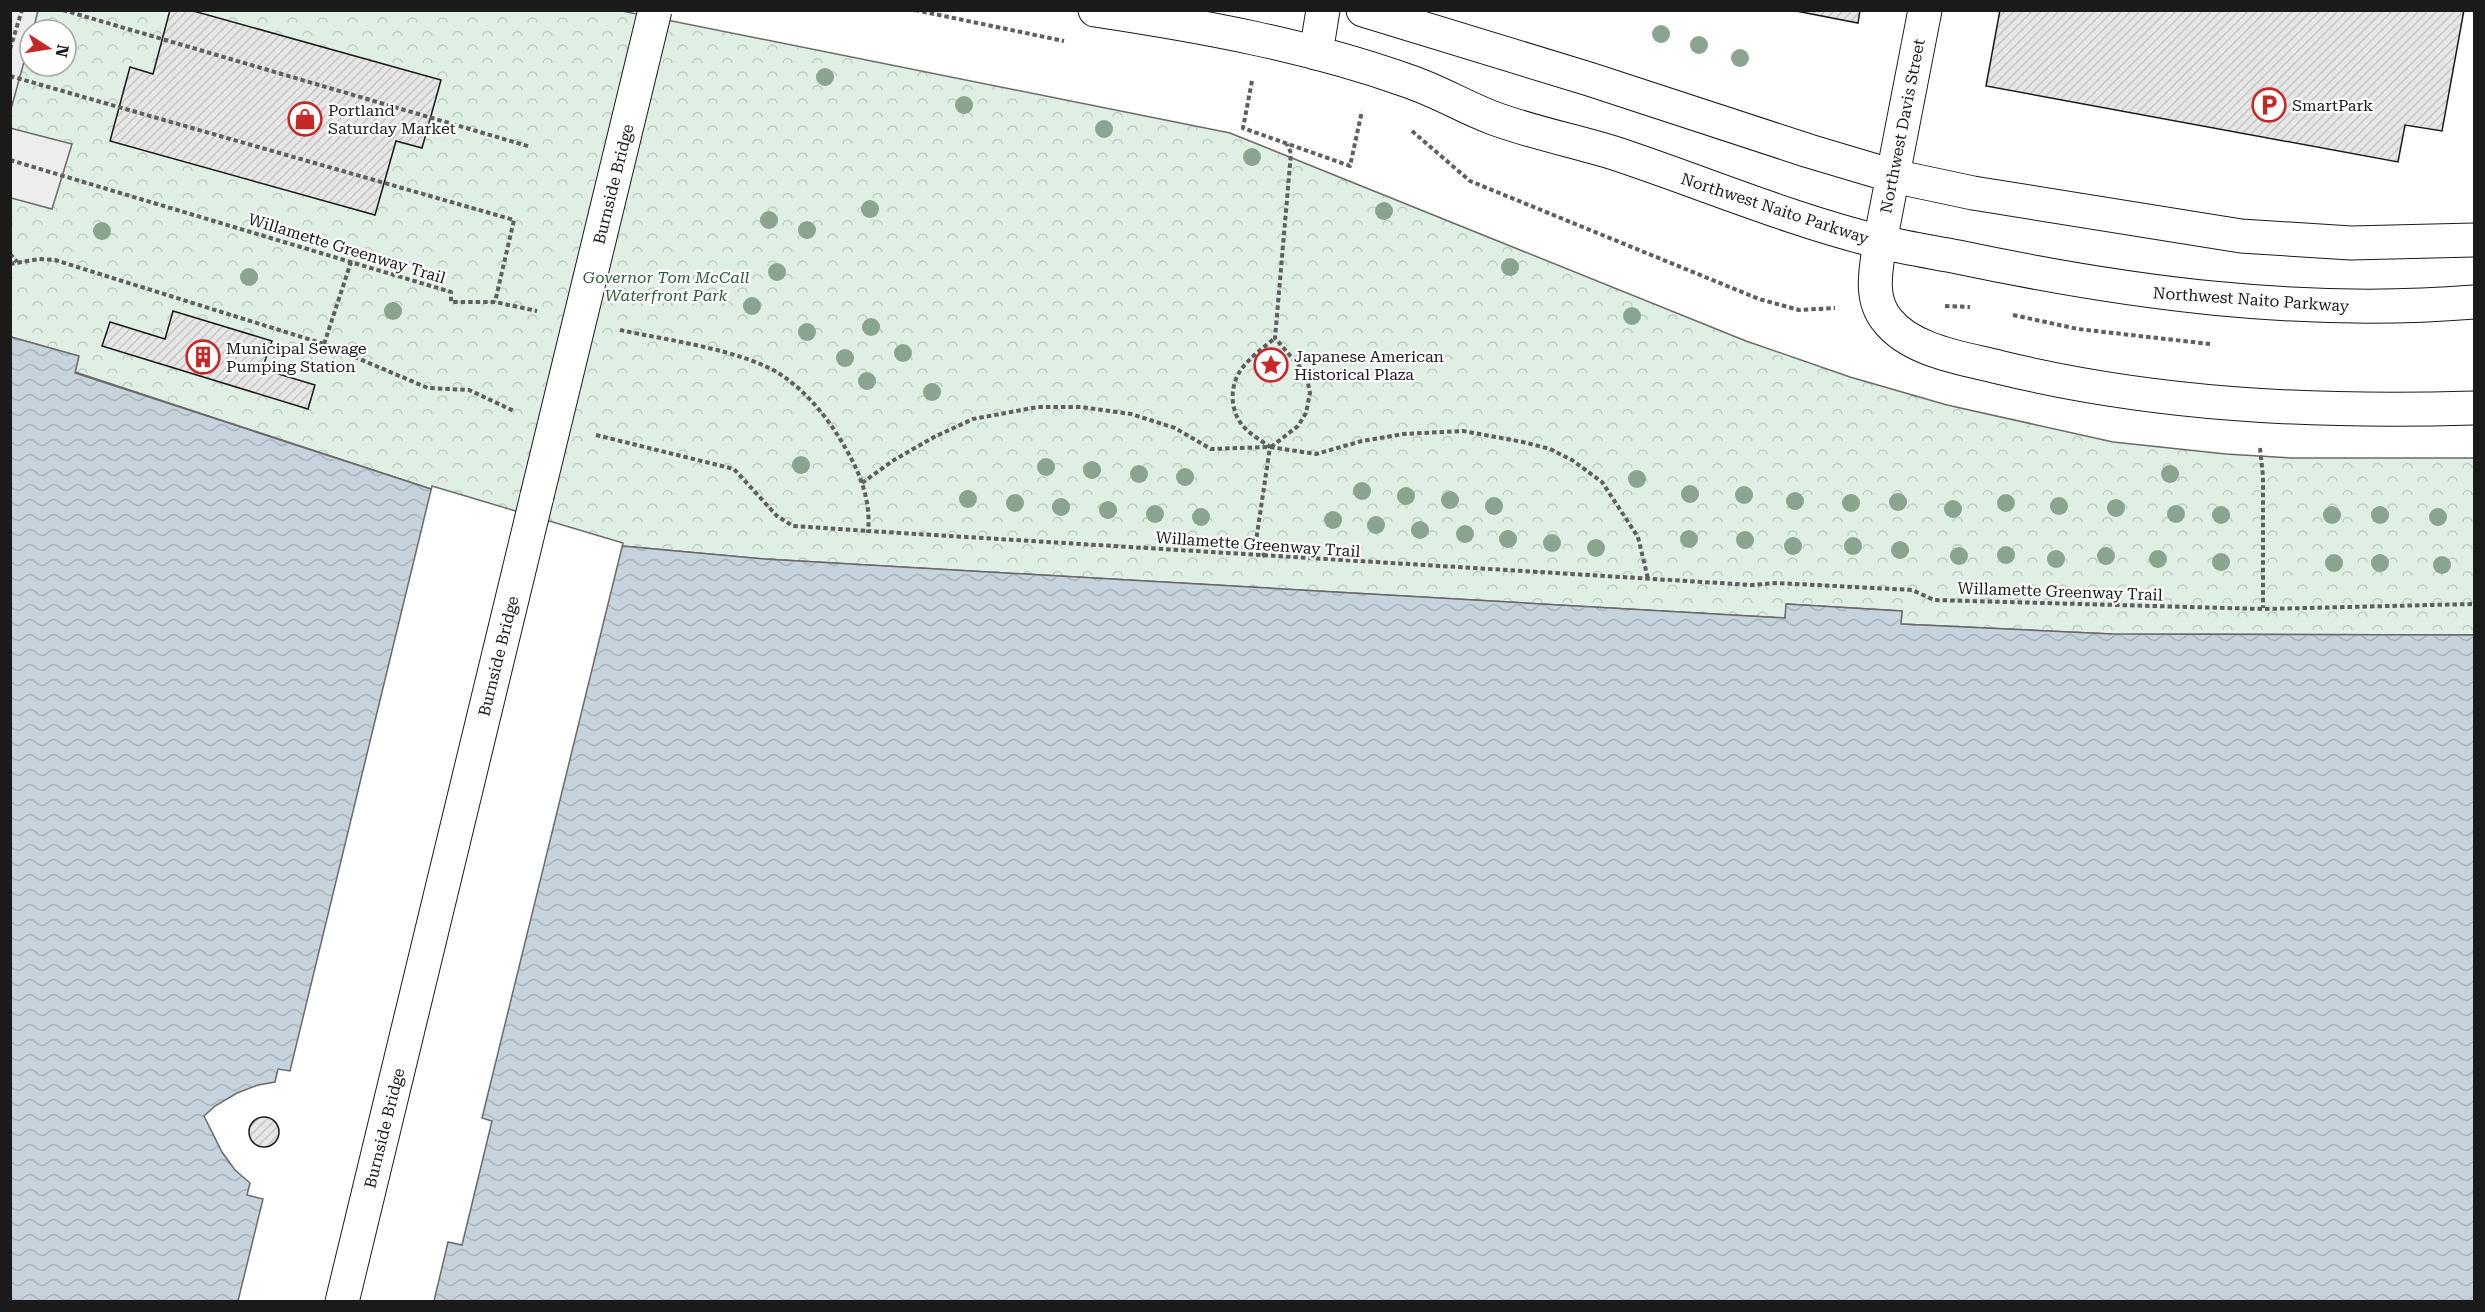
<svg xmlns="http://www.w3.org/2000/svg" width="2485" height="1312" font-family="'Roboto Serif',serif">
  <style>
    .park { fill: url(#park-crowns); stroke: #6a6a6a; stroke-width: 1.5; fill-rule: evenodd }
    .parking { fill: #ededed; stroke: #6a6a6a; stroke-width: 1.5 }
    .water { fill: url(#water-waves); stroke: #6a6a6a; stroke-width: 1.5 }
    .pier { fill: #fff; stroke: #6a6a6a; stroke-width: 1.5 }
    .building { fill: url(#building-hatch); stroke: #1a1a1a; stroke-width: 1.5 }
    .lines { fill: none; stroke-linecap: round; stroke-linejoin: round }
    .minor-casing { stroke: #1a1a1a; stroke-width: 35 }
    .major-casing { stroke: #1a1a1a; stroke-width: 35 }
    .path { stroke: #5f5f5f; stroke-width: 4; stroke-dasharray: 4.5 3; stroke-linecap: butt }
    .minor { stroke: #fff; stroke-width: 33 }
    .major { stroke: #fff; stroke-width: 33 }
    .major-bridge-casing { stroke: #1a1a1a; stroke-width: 35; stroke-linecap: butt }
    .major-bridge { stroke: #fff; stroke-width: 33 }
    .tree { fill: #8aa48f }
    .labels { text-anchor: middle; stroke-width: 4.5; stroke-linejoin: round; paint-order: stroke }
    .poi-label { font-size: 16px; fill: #1a1a1a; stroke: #fff; text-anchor: start }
    .street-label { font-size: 16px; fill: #1a1a1a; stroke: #fff }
    .park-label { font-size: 16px; font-style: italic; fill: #2b5a34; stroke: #fff }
  </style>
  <defs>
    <pattern id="park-crowns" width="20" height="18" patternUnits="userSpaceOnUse" patternTransform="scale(1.5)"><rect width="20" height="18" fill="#e0efe3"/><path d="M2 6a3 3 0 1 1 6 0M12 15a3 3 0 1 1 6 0" fill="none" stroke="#c0ccc2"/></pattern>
    <pattern id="water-waves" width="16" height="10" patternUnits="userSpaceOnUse" patternTransform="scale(1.5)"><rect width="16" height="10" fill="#c6d2dc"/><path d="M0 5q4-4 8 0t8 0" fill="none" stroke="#aab4bc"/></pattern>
    <pattern id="building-hatch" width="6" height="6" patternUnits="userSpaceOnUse" patternTransform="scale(1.5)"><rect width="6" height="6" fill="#e6e6e6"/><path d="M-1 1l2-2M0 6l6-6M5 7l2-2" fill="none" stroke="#c5c5c5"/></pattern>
  </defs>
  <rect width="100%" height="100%" fill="#fff"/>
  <path class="park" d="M11,11h611l608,122 516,208 104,36 97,28 166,37 113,12 65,4h183v177l-362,-1 -211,-10 1,-13 -115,-7 -2,14 -1020,-59 -143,-13 -188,-56 -359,-118 3,-16 -67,-19zM30,30h36v36h-36z"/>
  <g class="parking">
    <path d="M11,10l27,1 -5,19h-3v10l-19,69z"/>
    <path d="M10,128l62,16 -20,65 -41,-11z"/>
  </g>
  <path class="water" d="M11,337l68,19 -4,17 359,117 188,56 143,13 1020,59 1,-14 116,7 -1,13 211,10 362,1v666l-2463,1z"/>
  <path class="pier" d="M432,486l191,57 -141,575 10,3 -30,124 -14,-3 -14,59h-196l25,-102 -16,-4 3,-12 -15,-13 -13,-18 -18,-36 11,-10 22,-13 21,-8 17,-3 3,-13 12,2z"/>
  <g class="building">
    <path d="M170,10h20l251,70 -19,68 -26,-7 -21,74 -265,-74 20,-74 23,7z"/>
    <path d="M1791,10h69l-2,13z"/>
    <path d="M2000,10h464l-22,121 -37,-6 -7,37 -412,-76z"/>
    <path d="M173,311l99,30 -10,28 53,16 -7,24 -206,-63 8,-24 55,17z"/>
    <circle cx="264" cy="1132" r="15"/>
  </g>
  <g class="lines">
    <g class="minor-casing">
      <g id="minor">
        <path d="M1316,53l7,-43"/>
        <path d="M1880,242l45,-232"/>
      </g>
    </g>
    <g class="major-casing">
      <g id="major">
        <path d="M1095,10c106,16 212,35 313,71 30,10 56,26 85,37 40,15 83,23 124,36 87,29 174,66 264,88 25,6 51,10 77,15 170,36 342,59 516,45"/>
        <path d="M1363,10l226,69 220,72 84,25 80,17 268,43 110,7 123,-3"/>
        <path d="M1880,242c-4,27 -11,56 7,78 24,31 75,38 111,47 156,38 316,46 476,41"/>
        <path d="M342,1302l195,-806"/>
      </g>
    </g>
    <g class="path">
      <path d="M63,10l468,137"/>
      <path d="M915,10l149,31"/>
      <path d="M10,49l12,-39"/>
      <path d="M10,76l504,144 -19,82"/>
      <path d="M1252,81l-9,47 107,38 12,-55"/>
      <path d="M1412,131l58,50 289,118 40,11 36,-2"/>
      <path d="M10,160l441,132v10h44l42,9"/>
      <path d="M10,254l7,8"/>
      <path d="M10,264l29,-5 16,1 269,84 104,44 41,2 45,21"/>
      <path d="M1945,306l25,1"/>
      <path d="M2013,315l65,14 132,15"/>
      <path d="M620,330c46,10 125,20 163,46 27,19 47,45 63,73 15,26 25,53 22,82l884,54 25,-2 135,7 22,10 329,9 211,-5"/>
      <path d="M324,344l27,-82"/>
      <path d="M596,435l138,34 43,47 16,10 75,5"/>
      <path d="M1271,447l27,-21 8,-13 4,-20 -4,-19 -31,-36 16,-185 -4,-9"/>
      <path d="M2260,448l3,28v132"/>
      <path d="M862,483l32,-23 40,-23 39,-18 65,-12h43l50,7 44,14 36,21 59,-2 46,7 46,-13 41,-7 60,-3 60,11 27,7 22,11 30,22 36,55 10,42"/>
      <path d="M1265,557l-9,-16 14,-94c-8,-6 -19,-12 -26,-20 -15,-16 -15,-43 -1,-60 9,-11 21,-20 32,-29"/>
    </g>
    <use href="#minor" class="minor"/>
    <use href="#major" class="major"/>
    <g class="major-bridge-casing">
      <path id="major-bridge" d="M537,496l118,-486"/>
    </g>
    <use href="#major-bridge" class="major-bridge"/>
  </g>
  <g class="tree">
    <circle cx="1661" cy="34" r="9"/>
    <circle cx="1699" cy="45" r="9"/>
    <circle cx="1740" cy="58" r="9"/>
    <circle cx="825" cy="77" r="9"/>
    <circle cx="964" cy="105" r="9"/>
    <circle cx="1104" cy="129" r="9"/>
    <circle cx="1252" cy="157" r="9"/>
    <circle cx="870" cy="209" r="9"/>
    <circle cx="1384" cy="211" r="9"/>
    <circle cx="769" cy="220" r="9"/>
    <circle cx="807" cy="230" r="9"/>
    <circle cx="102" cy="231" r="9"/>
    <circle cx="1510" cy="267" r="9"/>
    <circle cx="777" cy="272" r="9"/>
    <circle cx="249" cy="277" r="9"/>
    <circle cx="752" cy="306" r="9"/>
    <circle cx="393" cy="311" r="9"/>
    <circle cx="1632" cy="316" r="9"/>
    <circle cx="871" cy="327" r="9"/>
    <circle cx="807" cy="332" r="9"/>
    <circle cx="903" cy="353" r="9"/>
    <circle cx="845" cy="358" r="9"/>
    <circle cx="867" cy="381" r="9"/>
    <circle cx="932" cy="392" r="9"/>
    <circle cx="801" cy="465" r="9"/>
    <circle cx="1046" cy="467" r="9"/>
    <circle cx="1092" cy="470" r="9"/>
    <circle cx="1139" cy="474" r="9"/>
    <circle cx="2170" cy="474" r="9"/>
    <circle cx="1185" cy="477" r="9"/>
    <circle cx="1637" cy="479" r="9"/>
    <circle cx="1362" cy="491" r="9"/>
    <circle cx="1690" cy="494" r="9"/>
    <circle cx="1744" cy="495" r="9"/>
    <circle cx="1406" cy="496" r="9"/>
    <circle cx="968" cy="499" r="9"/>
    <circle cx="1450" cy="500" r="9"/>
    <circle cx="1795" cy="501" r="9"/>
    <circle cx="1898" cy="502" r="9"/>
    <circle cx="1015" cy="503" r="9"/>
    <circle cx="1851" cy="503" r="9"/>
    <circle cx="2006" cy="503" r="9"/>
    <circle cx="1494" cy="506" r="9"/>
    <circle cx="2059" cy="506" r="9"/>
    <circle cx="1061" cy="507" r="9"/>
    <circle cx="2116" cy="508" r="9"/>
    <circle cx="1953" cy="509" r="9"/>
    <circle cx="1108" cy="510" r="9"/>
    <circle cx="1155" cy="514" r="9"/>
    <circle cx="2176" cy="514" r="9"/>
    <circle cx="2221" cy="515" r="9"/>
    <circle cx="2332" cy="515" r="9"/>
    <circle cx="2380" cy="515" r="9"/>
    <circle cx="1201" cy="517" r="9"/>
    <circle cx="2438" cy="517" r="9"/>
    <circle cx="1333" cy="520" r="9"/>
    <circle cx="1376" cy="525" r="9"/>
    <circle cx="1420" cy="530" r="9"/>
    <circle cx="1465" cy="534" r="9"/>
    <circle cx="1508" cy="539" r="9"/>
    <circle cx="1689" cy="539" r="9"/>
    <circle cx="1745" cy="540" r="9"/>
    <circle cx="1552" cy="543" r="9"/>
    <circle cx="1793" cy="546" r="9"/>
    <circle cx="1853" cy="546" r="9"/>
    <circle cx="1596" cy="548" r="9"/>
    <circle cx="1900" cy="550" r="9"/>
    <circle cx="2006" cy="555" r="9"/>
    <circle cx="1959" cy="556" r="9"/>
    <circle cx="2106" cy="556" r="9"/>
    <circle cx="2056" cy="559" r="9"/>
    <circle cx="2158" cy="559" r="9"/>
    <circle cx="2221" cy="562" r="9"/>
    <circle cx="2334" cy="563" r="9"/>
    <circle cx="2380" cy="563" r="9"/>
    <circle cx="2442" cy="565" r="9"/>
  </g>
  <defs>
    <g id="parking-ring" transform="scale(1.725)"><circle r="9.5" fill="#fff" stroke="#c62828" stroke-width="1.5"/><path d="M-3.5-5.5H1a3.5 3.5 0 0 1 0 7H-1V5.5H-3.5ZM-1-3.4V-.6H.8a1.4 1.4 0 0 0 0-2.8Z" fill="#c62828"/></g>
    <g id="shop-ring" transform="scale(1.725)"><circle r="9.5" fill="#fff" stroke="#c62828" stroke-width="1.5"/><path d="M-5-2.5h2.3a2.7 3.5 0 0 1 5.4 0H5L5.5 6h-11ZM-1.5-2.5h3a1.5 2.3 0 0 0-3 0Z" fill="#c62828"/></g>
    <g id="building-ring" transform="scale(1.725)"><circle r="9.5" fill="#fff" stroke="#c62828" stroke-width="1.5"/><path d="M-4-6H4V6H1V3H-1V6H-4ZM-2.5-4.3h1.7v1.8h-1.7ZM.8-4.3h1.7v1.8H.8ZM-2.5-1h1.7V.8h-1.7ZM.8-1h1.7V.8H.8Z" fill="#c62828"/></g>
    <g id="sight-ring" transform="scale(1.725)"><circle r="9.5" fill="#fff" stroke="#c62828" stroke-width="1.5"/><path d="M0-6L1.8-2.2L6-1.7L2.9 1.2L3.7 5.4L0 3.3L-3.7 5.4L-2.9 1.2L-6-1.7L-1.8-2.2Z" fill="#c62828"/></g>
  </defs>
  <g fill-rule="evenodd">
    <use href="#parking-ring" x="2269" y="105"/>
    <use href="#shop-ring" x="305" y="119"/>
    <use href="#building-ring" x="203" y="357"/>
    <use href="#sight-ring" x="1271" y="365"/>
  </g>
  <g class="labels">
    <g class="poi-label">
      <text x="2292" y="111">SmartPark</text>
      <text x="328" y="116">Portland<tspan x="328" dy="18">Saturday Market</tspan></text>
      <text x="226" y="354">Municipal Sewage<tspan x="226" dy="18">Pumping Station</tspan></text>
      <text x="1294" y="362">Japanese American<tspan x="1294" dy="18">Historical Plaza</tspan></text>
    </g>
    <g class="street-label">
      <text transform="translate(1902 126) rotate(-79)" y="6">Northwest Davis Street</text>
      <text transform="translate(613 184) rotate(-76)" y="6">Burnside Bridge</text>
      <text transform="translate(1775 208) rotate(18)" y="6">Northwest Naito Parkway</text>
      <text transform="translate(347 248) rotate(17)" y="6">Willamette Greenway Trail</text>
      <text transform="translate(2251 299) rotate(4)" y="6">Northwest Naito Parkway</text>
      <text transform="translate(1258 544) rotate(4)" y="6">Willamette Greenway Trail</text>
      <text transform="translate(2060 591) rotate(2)" y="6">Willamette Greenway Trail</text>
      <text transform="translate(498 656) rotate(-76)" y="6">Burnside Bridge</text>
      <text transform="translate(384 1128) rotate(-76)" y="6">Burnside Bridge</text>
    </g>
    <g class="park-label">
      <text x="666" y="283">Governor Tom McCall<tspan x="666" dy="18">Waterfront Park</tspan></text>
    </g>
  </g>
  <rect width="2485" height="1312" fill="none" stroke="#1a1a1a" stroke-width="24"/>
  <g transform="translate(48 48) rotate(102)"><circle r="28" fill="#ffffff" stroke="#a3a3a3" stroke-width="1.5"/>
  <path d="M0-4.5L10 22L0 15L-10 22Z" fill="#c62828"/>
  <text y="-9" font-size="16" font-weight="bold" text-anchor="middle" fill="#1a1a1a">N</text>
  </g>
</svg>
